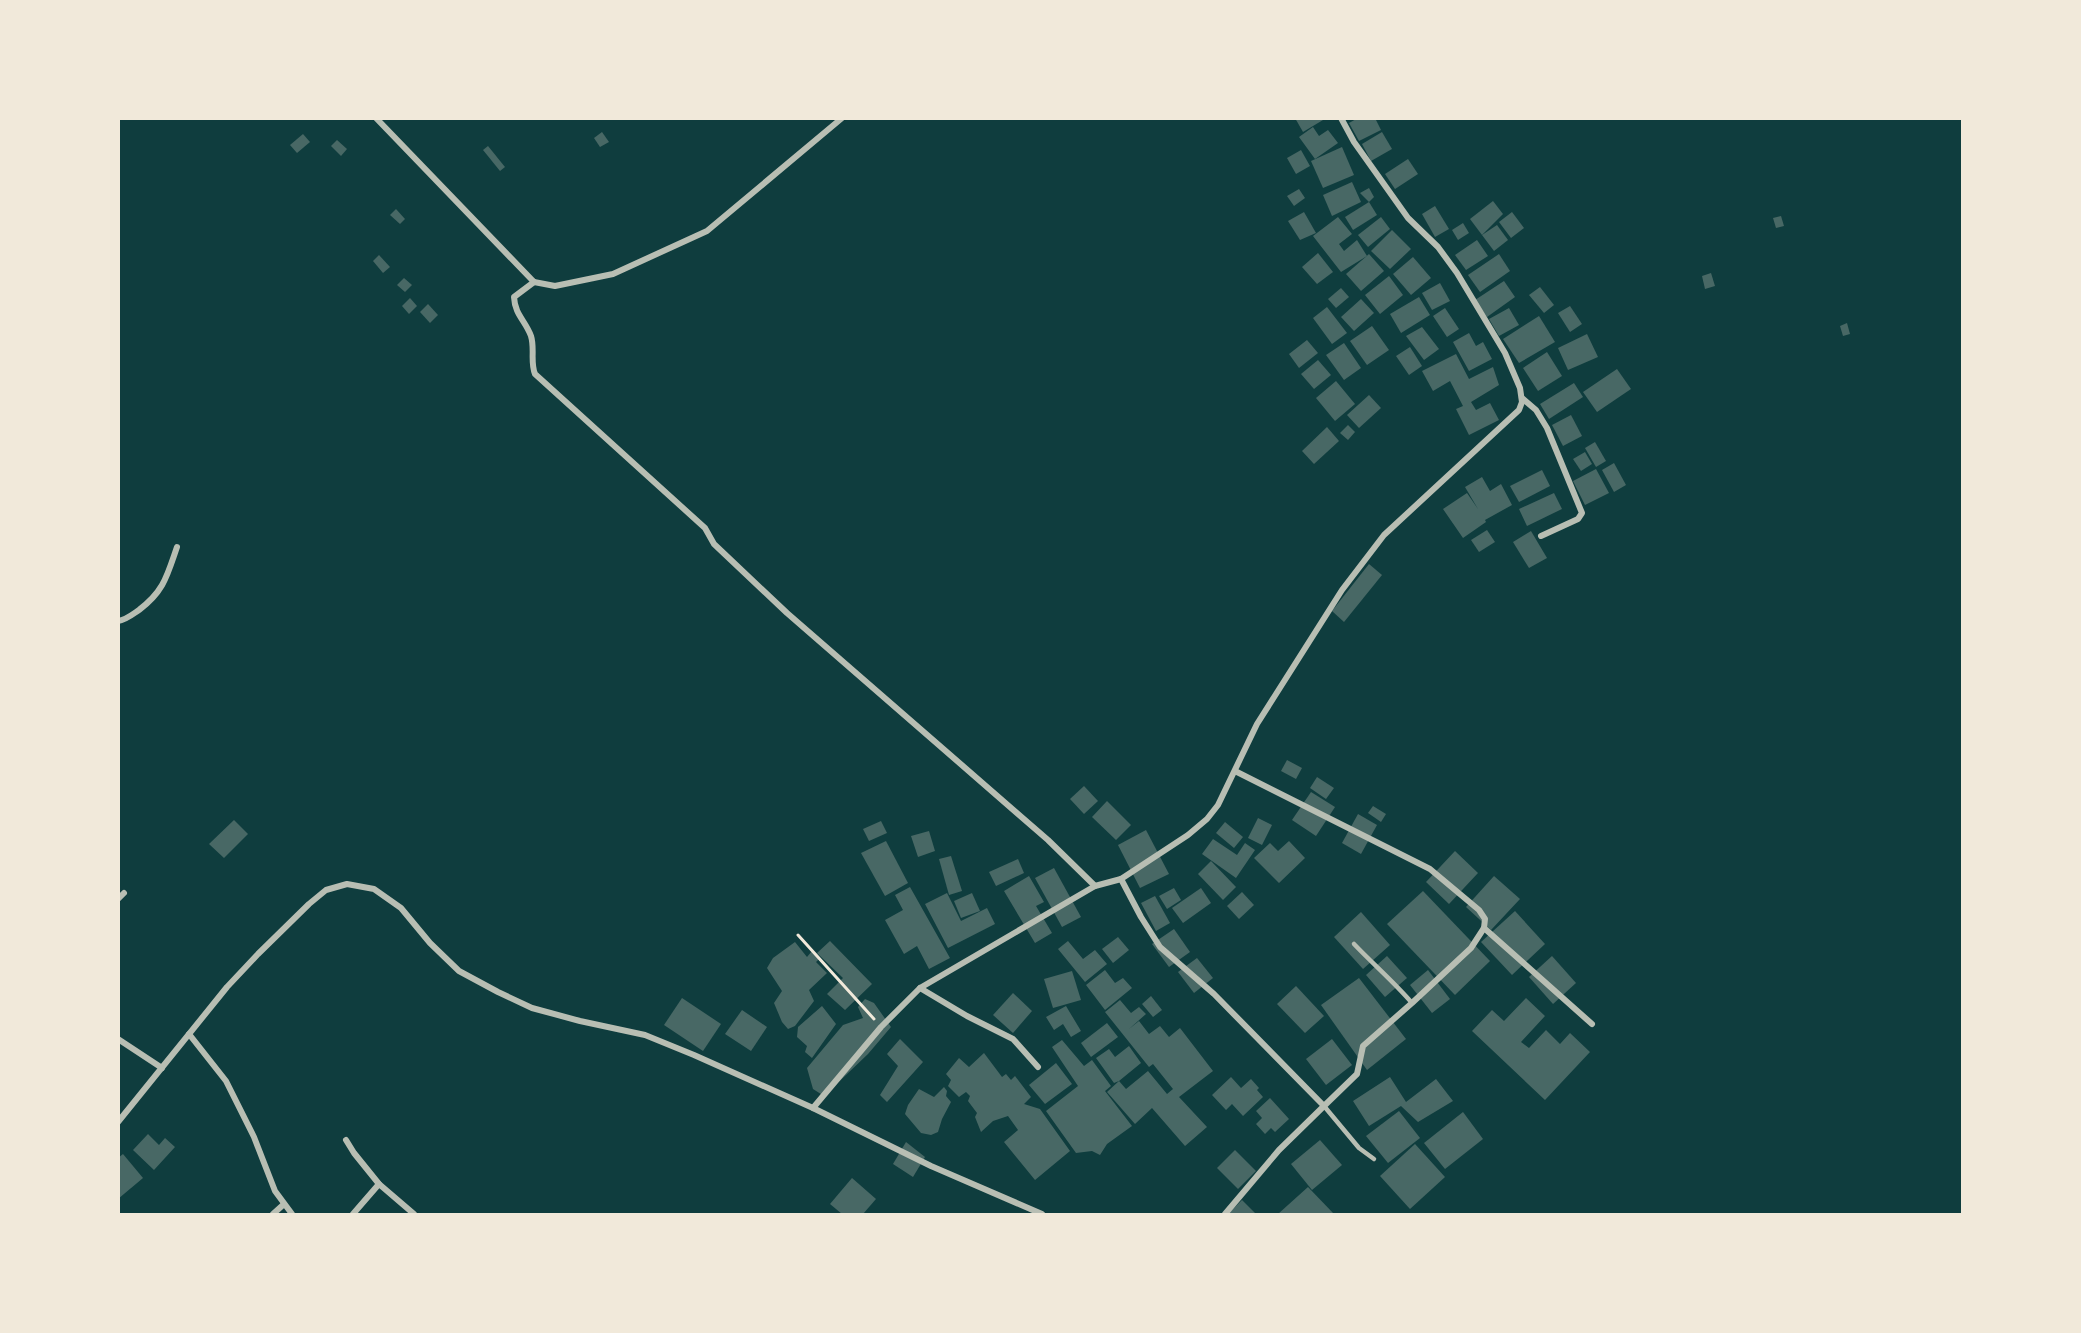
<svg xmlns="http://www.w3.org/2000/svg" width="2081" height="1333" font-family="Lato,sans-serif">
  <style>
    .building { fill: #486865 }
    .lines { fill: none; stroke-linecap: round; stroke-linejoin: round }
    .path { stroke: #f1e9da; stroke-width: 3 }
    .service { stroke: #b8beb3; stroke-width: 4.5 }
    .minor { stroke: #b8beb3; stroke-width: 6 }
  </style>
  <rect width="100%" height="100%" fill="#0f3d3e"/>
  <g class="building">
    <path d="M1295,118h27l1,2 -20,12z"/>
    <path d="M1358,118h17l6,12 -22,11 -10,-18z"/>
    <path d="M1313,127l6,9 9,-6 10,13 -23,16 -16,-22z"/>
    <path d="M602,132l7,10 -9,5 -6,-9z"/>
    <path d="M1382,132l10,17 -21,12 -9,-17z"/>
    <path d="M303,134l7,8 -13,11 -7,-8z"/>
    <path d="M337,140l10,9 -6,7 -10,-10z"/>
    <path d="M488,146l17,21 -5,4 -17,-21z"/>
    <path d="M1342,147l12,28 -31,13 -12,-27z"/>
    <path d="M1301,150l9,16 -14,8 -9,-16z"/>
    <path d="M1408,159l10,15 -23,15 -10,-15z"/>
    <path d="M1352,182l9,20 -29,14 -9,-21z"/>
    <path d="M1369,188l5,9 -5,5 -9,-9z"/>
    <path d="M1299,189l6,9 -11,8 -7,-10z"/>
    <path d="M1493,201l10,13 -21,21 -12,-16z"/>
    <path d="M1369,202l8,13 -24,15 -8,-13z"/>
    <path d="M1435,206l14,23 -14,8 -13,-23z"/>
    <path d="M396,209l9,10 -5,5 -10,-9z"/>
    <path d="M1304,212l12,21 -16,7 -12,-19z"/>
    <path d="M1512,212l12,16 -13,10 -12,-16z"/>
    <path d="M1781,216l3,10 -8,2 -3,-10z"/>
    <path d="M1338,217l14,17 -13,10 5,7 13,-11 10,16 -26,16 -28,-36z"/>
    <path d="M1381,217l9,12 -22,18 -10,-12z"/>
    <path d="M1463,223l6,10 -11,7 -6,-10z"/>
    <path d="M1497,225l11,15 -14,11 -12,-16z"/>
    <path d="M1392,230l19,19 -21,20 -19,-18z"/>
    <path d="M1477,240l11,16 -22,14 -11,-15z"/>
    <path d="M1318,253l15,19 -16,12 -15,-17z"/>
    <path d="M1369,254l15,17 -23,20 -15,-17z"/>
    <path d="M1499,254l11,17 -30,21 -12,-17z"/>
    <path d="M379,255l11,12 -7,6 -10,-12z"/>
    <path d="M1413,257l18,21 -20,17 -18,-21z"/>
    <path d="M1711,273l4,13 -10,3 -3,-13z"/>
    <path d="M1389,276l14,19 -23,19 -15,-19z"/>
    <path d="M404,278l8,7 -7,7 -8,-7z"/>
    <path d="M1504,281l11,16 -28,20 -12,-17z"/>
    <path d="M1440,283l10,18 -18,9 -10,-17z"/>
    <path d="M1540,287l14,18 -10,8 -15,-18z"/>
    <path d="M1341,288l8,9 -13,11 -8,-9z"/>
    <path d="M1419,297l11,18 -29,18 -11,-19z"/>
    <path d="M410,298l7,8 -8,8 -7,-8z"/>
    <path d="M1361,299l13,14 -20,18 -13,-14z"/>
    <path d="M428,304l10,11 -8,8 -10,-11z"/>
    <path d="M1570,306l12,18 -12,8 -12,-19z"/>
    <path d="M1327,307l20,26 -15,11 -19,-26z"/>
    <path d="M1445,308l14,21 -12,8 -14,-21z"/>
    <path d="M1509,308l10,17 -20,11 -10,-17z"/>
    <path d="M1539,316l16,26 -36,21 -16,-24z"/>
    <path d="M1847,323l3,11 -7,2 -3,-10z"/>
    <path d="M1372,326l17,24 -22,15 -17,-24z"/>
    <path d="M1422,327l17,22 -15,11 -18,-24z"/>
    <path d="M1469,333l7,13 7,-4 9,17 -23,12 -16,-29z"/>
    <path d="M1587,334l11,23 -30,13 -10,-22z"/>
    <path d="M1307,340l11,13 -19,15 -10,-14z"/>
    <path d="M1344,343l17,25 -17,12 -18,-25z"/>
    <path d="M1410,347l12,19 -13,9 -13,-19z"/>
    <path d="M1547,352l15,24 -24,15 -15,-23z"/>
    <path d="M1456,354l13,25 24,-12 6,18 -28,17 5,8 14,-7 9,17 -30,15 -13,-26 7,-3 -13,-25 -17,10 -11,-20z"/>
    <path d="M1318,360l13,15 -17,14 -13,-15z"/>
    <path d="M1617,369l14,20 -34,23 -14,-20z"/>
    <path d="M1336,381l19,23 -20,17 -19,-23z"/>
    <path d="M1574,383l9,14 -34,22 -9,-15z"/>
    <path d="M1369,395l12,13 -22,20 -12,-13z"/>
    <path d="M1571,415l11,21 -19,10 -11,-21z"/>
    <path d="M1348,425l7,7 -7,8 -8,-7z"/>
    <path d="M1327,427l12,14 -25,23 -12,-13z"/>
    <path d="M1595,442l11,19 -10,6 -11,-19z"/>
    <path d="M1585,452l7,12 -11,7 -8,-12z"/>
    <path d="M1614,463l12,22 -12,7 -12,-22z"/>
    <path d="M1596,469l13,24 -24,12 -12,-24z"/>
    <path d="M1542,470l8,16 -31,16 -9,-16z"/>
    <path d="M1482,477l8,14 11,-7 11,21 -27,15 1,2 -23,16 -20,-29 24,-16 11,16 -13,-22z"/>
    <path d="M1554,493l8,16 -35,17 -8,-17z"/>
    <path d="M1487,530l8,12 -16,10 -8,-12z"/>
    <path d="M1531,531l16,27 -18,10 -16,-26z"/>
    <path d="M1369,564l13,11 -38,47 -12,-11z"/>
    <path d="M1287,760l15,8 -6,11 -15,-8z"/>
    <path d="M1317,777l17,11 -8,11 -16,-11z"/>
    <path d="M1084,786l14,15 -14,13 -14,-15z"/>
    <path d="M1311,792l24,15 -19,29 -24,-16z"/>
    <path d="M1107,801l24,24 -15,15 -24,-23z"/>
    <path d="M1373,806l13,8 -5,8 -13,-9z"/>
    <path d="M1358,814l19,11 -16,29 -19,-11z"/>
    <path d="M1258,818l14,7 -10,20 -14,-7z"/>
    <path d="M234,820l14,14 -24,24 -15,-14z"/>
    <path d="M881,821l6,12 -18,8 -6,-12z"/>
    <path d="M1225,822l18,15 -9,11 -18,-15z"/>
    <path d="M1146,830l23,44 -29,14 -22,-43z"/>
    <path d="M929,831l6,20 -17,6 -7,-21z"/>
    <path d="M1213,839l24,16 8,-12 10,7 -19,28 -34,-24z"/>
    <path d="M886,841l22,42 -23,13 -24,-43z"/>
    <path d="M1289,841l16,17 -26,25 -25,-25 16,-15 8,8z"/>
    <path d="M1455,851l23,22 -29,31 -23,-22z"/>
    <path d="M951,856l11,35 -13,4 -10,-36z"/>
    <path d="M1018,859l6,14 -28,13 -7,-14z"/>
    <path d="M1211,861l25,26 -13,13 -25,-26z"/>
    <path d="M1054,868l27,49 -19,10 -27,-49z"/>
    <path d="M1029,876l15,26 -8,4 16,27 -17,10 -31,-52z"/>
    <path d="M1494,876l26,23 -29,31 -25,-23z"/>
    <path d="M910,887l40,71 -21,11 -12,-23 -13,8 -19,-34 18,-10 -8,-15z"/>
    <path d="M1174,888l7,12 -14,9 -8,-13z"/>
    <path d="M1201,888l10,15 -28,20 -11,-15z"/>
    <path d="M1423,891l67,70 -35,34 -68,-71z"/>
    <path d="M1242,892l12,13 -15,14 -12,-13z"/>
    <path d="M947,893l14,28 26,-13 8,16 -47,24 -23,-44z"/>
    <path d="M972,893l8,18 -19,7 -7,-17z"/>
    <path d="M1155,896l15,27 -14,8 -15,-28z"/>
    <path d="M1515,911l30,33 -33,31 -31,-33z"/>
    <path d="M1361,912l29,33 -27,24 -29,-32z"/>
    <path d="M1174,929l16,23 -21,15 -17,-23z"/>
    <path d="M1118,937l11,13 -16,13 -11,-14z"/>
    <path d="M830,941l42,43 -27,26 -18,-16 16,-16 -26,-25z"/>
    <path d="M1068,941l15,18 12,-9 12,14 -22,18 -27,-33z"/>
    <path d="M795,942l12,15 5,-6 7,8 -3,3 11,11 -18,17 5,11 -19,25 -7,3 -6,-7 -8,-19 8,-12 -15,-23 6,-10z"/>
    <path d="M1387,956l20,22 -22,19 -19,-22z"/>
    <path d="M1552,956l24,27 -23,21 -24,-27z"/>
    <path d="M1197,958l16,20 -19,15 -16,-21z"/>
    <path d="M1105,970l10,13 8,-5 9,10 -27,22 -19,-25z"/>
    <path d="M1428,970l22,29 -18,14 -22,-28z"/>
    <path d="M1072,971l9,29 -28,8 -9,-29z"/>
    <path d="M1359,978l47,61 -39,31 -46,-65z"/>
    <path d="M1296,986l28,30 -19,17 -28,-29z"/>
    <path d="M1013,993l19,18 -19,22 -20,-18z"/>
    <path d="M1151,996l11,14 -9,7 -11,-13z"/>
    <path d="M682,998l39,26 -18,27 -39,-26z"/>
    <path d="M1526,998l19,18 -24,26 8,6 17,-18 14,14 10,-11 20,19 -45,48 -73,-69 20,-21 12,11z"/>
    <path d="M865,999l9,4 17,24 -23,27 -44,42 -11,-7 -6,-21 36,-43 20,-7 -5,-11z"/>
    <path d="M1120,1000l11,13 8,-6 7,7 -17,15 10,-8 10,13 11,-8 9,11 11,-9 33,43 -34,26 28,30 -22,19 -33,-38 -17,16 -28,-32 12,-11 7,8 22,-18 19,23 6,-5 -20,-25 -4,3 -44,-55z"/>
    <path d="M822,1006l14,18 -24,34 -7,-6 2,-6 -10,-9 1,-10z"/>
    <path d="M1066,1006l15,25 -10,6 -8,-13 -9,6 -8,-13z"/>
    <path d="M742,1010l25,17 -16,24 -26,-17z"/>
    <path d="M1107,1023l11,14 -27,20 -10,-14z"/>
    <path d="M900,1039l23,23 -36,40 -7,-7 18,-29 -11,-12z"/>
    <path d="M1332,1039l20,26 -26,20 -20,-26z"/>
    <path d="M1062,1040l22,26 8,-6 19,26 -6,5 27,35 -25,18 -7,11 -8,-4 -16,2 -30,-42 32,-25 -26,-39z"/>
    <path d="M1129,1046l12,17 -22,18 -5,2 -18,-25 13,-9 6,8z"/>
    <path d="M984,1053l18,24 4,-3 5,6 4,-4 16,21 -7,7 16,5 30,42 -35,29 -31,-38 14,-12 -10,-14 -15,5 -12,11 -6,-15 2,-4 -9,-12 2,-5 -4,-4 -7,5 -11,-11 3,-6 -5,-6 13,-16 10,9z"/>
    <path d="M1056,1063l16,21 -27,20 -16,-19z"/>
    <path d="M1231,1077l10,11 10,-9 8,9 -2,2 6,7 -20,19 -11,-12 -6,6 -14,-15z"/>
    <path d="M1390,1077l16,25 30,-23 17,22 -35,21 -17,-16 -32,20 -16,-25z"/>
    <path d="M944,1087l3,4 -1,5 5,6 -9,17 -4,13 -7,3 -10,-2 -16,-19 3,-9 11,-16 15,8z"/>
    <path d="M1270,1098l19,21 -14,13 -4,-4 -6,6 -9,-10 6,-6 -6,-7z"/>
    <path d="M1399,1111l21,27 -32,25 -22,-27z"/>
    <path d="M1463,1112l20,27 -38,30 -21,-26z"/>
    <path d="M148,1134l11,11 6,-7 10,9 -21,23 -21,-20z"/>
    <path d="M1320,1140l22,25 -30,25 -21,-26z"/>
    <path d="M906,1142l19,15 -12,20 -20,-13z"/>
    <path d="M1415,1144l30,33 -35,32 -30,-33z"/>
    <path d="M1235,1150l21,21 -18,18 -21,-21z"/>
    <path d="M123,1154l20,24 -25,21v-41z"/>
    <path d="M852,1178l24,21 -13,15h-21l-12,-10z"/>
    <path d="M1308,1187l26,27h-56z"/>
    <path d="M1242,1200l13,13 -1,1h-26z"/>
  </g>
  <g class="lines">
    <path class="path" d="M798,935l76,84"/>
    <g class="service">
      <path d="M1354,944c19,20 40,38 58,59"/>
      <path d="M1324,1106l35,42 15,11"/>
    </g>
    <g class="minor">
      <path d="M376,118l158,164 21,4 58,-12 94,-43 135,-113"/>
      <path d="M534,282l-20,15c1,18 11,23 17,39 4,13 -1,26 4,38l170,154 9,16 73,69 261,227 47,46"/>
      <path d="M1522,398l14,12 11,18 35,85 -4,6 -37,17"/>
      <path d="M118,621c8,-1 15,-7 21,-11 25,-19 28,-34 38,-63"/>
      <path d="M1235,771l195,98 49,41 6,9 -1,9 -13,20 -59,55 -49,43 -6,28 -33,32"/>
      <path d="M1121,879l20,38 19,30 54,47 110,112 -45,44 -54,64"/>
      <path d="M118,899l6,-6"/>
      <path d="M1484,928l108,96"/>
      <path d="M920,988l47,28 46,23 25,28"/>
      <path d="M189,1034l37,47 28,56 21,54 17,23"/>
      <path d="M118,1039l44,29"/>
      <path d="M813,1108l68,-81 39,-39 175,-102 26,-7 67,-44 19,-16 11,-14 39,-81 85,-134 42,-55 135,-125 3,-8 -2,-14 -15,-35 -48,-80 -19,-26 -30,-29 -54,-76 -13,-24"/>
      <path d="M118,1122l109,-135 31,-33 51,-50 17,-14 21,-6 27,5 27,19 29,35 29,28 39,21 34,16 48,13 65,14 49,20 119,53 118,58 111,48"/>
      <path d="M346,1140l8,13 25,31"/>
      <path d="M273,1214l10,-9"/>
      <path d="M353,1214l26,-30 35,30"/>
    </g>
  </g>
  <rect width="2081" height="1333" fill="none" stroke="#f1e9da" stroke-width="240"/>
</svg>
